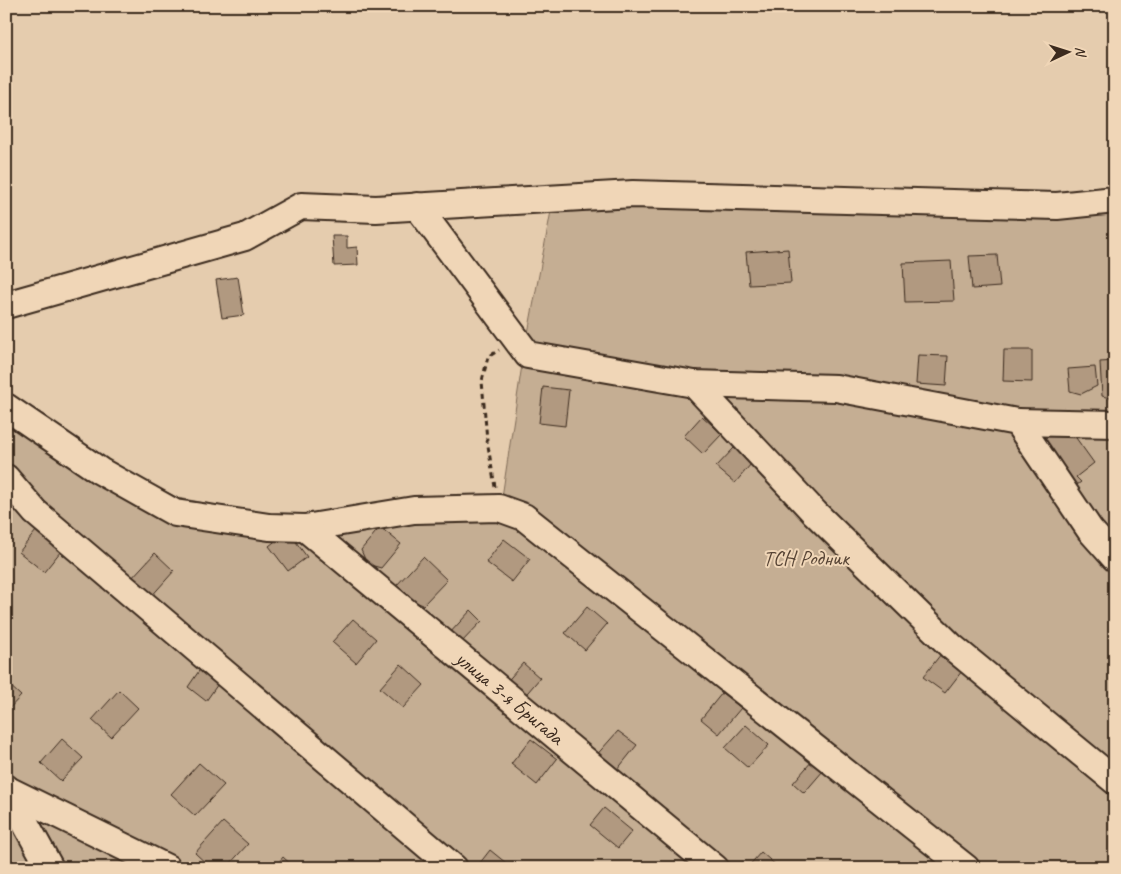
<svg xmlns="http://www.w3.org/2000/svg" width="1121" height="874" font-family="Caveat,sans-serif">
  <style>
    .green { fill: #c5ae93; stroke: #806c58 }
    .building { fill: #b19980; stroke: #3b2a1e }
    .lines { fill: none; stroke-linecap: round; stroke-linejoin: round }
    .minor-casing { stroke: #3b2a1e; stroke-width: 30 }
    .path { stroke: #3b2a1e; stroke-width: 3; stroke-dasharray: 5 4; stroke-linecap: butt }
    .minor { stroke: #f0d6b7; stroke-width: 26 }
    .labels { text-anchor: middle; stroke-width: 4; stroke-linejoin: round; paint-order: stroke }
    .park-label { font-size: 21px; fill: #574435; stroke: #f0d6b7 }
    .street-label { font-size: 21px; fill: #3b2a1e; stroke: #f0d6b7 }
  </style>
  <rect width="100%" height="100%" fill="#e5ccae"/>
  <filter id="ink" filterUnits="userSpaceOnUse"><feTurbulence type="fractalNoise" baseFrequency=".02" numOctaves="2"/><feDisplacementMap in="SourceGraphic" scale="10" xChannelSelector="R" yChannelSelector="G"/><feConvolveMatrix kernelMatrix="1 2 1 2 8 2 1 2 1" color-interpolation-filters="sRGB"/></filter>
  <g filter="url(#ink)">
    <path class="green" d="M633,202l482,8v658h-1109v-470l64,44 108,56 128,23 193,-4 23,-152 29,-154z"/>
    <g class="building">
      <path d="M332,236h15v12l10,-1 1,18 -24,1z"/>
      <path d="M788,249l3,34 -42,2 -3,-33z"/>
      <path d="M997,255l3,32 -28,2 -3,-33z"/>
      <path d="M951,261l3,40 -49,1 -2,-39z"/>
      <path d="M238,277l6,38 -22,3 -6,-38z"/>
      <path d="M1004,350h28v32l-29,-1z"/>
      <path d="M918,355l30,1 -2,30 -30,-2z"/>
      <path d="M1115,361v38h-1l-12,-3 -2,-34z"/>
      <path d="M1095,367l2,19 -16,8 -11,-3 -2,-22z"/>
      <path d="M543,387l26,3 -4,36 -26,-3z"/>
      <path d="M702,416l20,18 -19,20 -19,-18z"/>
      <path d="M1066,424l28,39 -18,14 5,5 -12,9 -34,-45z"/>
      <path d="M734,448l17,16 -16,19 -19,-16z"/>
      <path d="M40,526l25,20 -21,26 -25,-20z"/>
      <path d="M380,527l21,17 -20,24 -14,-4 -6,-14z"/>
      <path d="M288,531l19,26 -19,14 -19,-25z"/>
      <path d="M504,539l26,20 -18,23 -26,-20z"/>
      <path d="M155,553l19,18 -25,28 -20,-18z"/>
      <path d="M423,557l24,23 -24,25 -12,-5 -15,-14z"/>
      <path d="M587,607l20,17 -22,26 -20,-17z"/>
      <path d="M471,610l11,11 -23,24 -11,-10z"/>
      <path d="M353,619l23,20 -20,24 -24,-21z"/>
      <path d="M941,654l21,17 -17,22 -22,-16z"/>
      <path d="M523,663l17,15 -18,21 -17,-15z"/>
      <path d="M401,664l23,21 -21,23 -23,-20z"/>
      <path d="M201,668l19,13 -14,20 -18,-14z"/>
      <path d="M6,682l15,14 -15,16z"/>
      <path d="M119,690l19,18 -27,29 -19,-17z"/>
      <path d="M722,693l19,15 -22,26 -18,-15z"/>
      <path d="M746,725l23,20 -21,23 -23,-20z"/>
      <path d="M618,731l19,14 -24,30 -20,-16z"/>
      <path d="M62,739l21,19 -22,23 -20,-18z"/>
      <path d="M531,739l26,20 -20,26 -26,-21z"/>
      <path d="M812,761l11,10 -19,22 -11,-10z"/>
      <path d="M199,763l25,22 -29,31 -24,-22z"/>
      <path d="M604,808l28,23 -14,17 -28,-23z"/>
      <path d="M223,822l25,22 -22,24h-15l-16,-15z"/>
      <path d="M490,850l16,13 -4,5h-26z"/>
      <path d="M761,852l18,16h-32z"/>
      <path d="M283,857l12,11h-21z"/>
    </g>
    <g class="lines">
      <g class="minor-casing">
        <g id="minor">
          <path d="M417,206l111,149 166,29 142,4 181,34 73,108 25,28"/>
          <path d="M6,305l239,-68 56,-31 75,3 257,-15 424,12 58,-6"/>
          <path d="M694,384l121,129 136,133 164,135"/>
          <path d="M6,407l94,64 75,42 94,14 36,1 109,-18 85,-2 25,9 442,351"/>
          <path d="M1017,422l98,2"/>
          <path d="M6,478l29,34 419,356"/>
          <path id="s1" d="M305,528l410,340"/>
          <path d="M6,788l44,80"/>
          <path d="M8,790l159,78"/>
        </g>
      </g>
      <path class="path" d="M495,487l-8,-47 -5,-59 6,-24 11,-7"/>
      <use href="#minor" class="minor"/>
    </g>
  </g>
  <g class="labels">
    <g class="park-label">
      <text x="806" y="565">ТСН Родник</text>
    </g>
    <g class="street-label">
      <text dy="7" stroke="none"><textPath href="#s1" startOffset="266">улица 3-я Бригада</textPath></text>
    </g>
  </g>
  <rect width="1121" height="874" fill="none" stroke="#f0d6b7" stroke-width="25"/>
  <rect x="12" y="12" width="1096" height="849" fill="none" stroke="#3b2a1e" stroke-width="2" filter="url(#ink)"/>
  <g transform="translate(1068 52) rotate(86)" stroke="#f0d6b7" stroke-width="4" paint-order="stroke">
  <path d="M0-4L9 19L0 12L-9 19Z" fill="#3b2a1e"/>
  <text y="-8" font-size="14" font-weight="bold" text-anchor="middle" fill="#3b2a1e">N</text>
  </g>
</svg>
